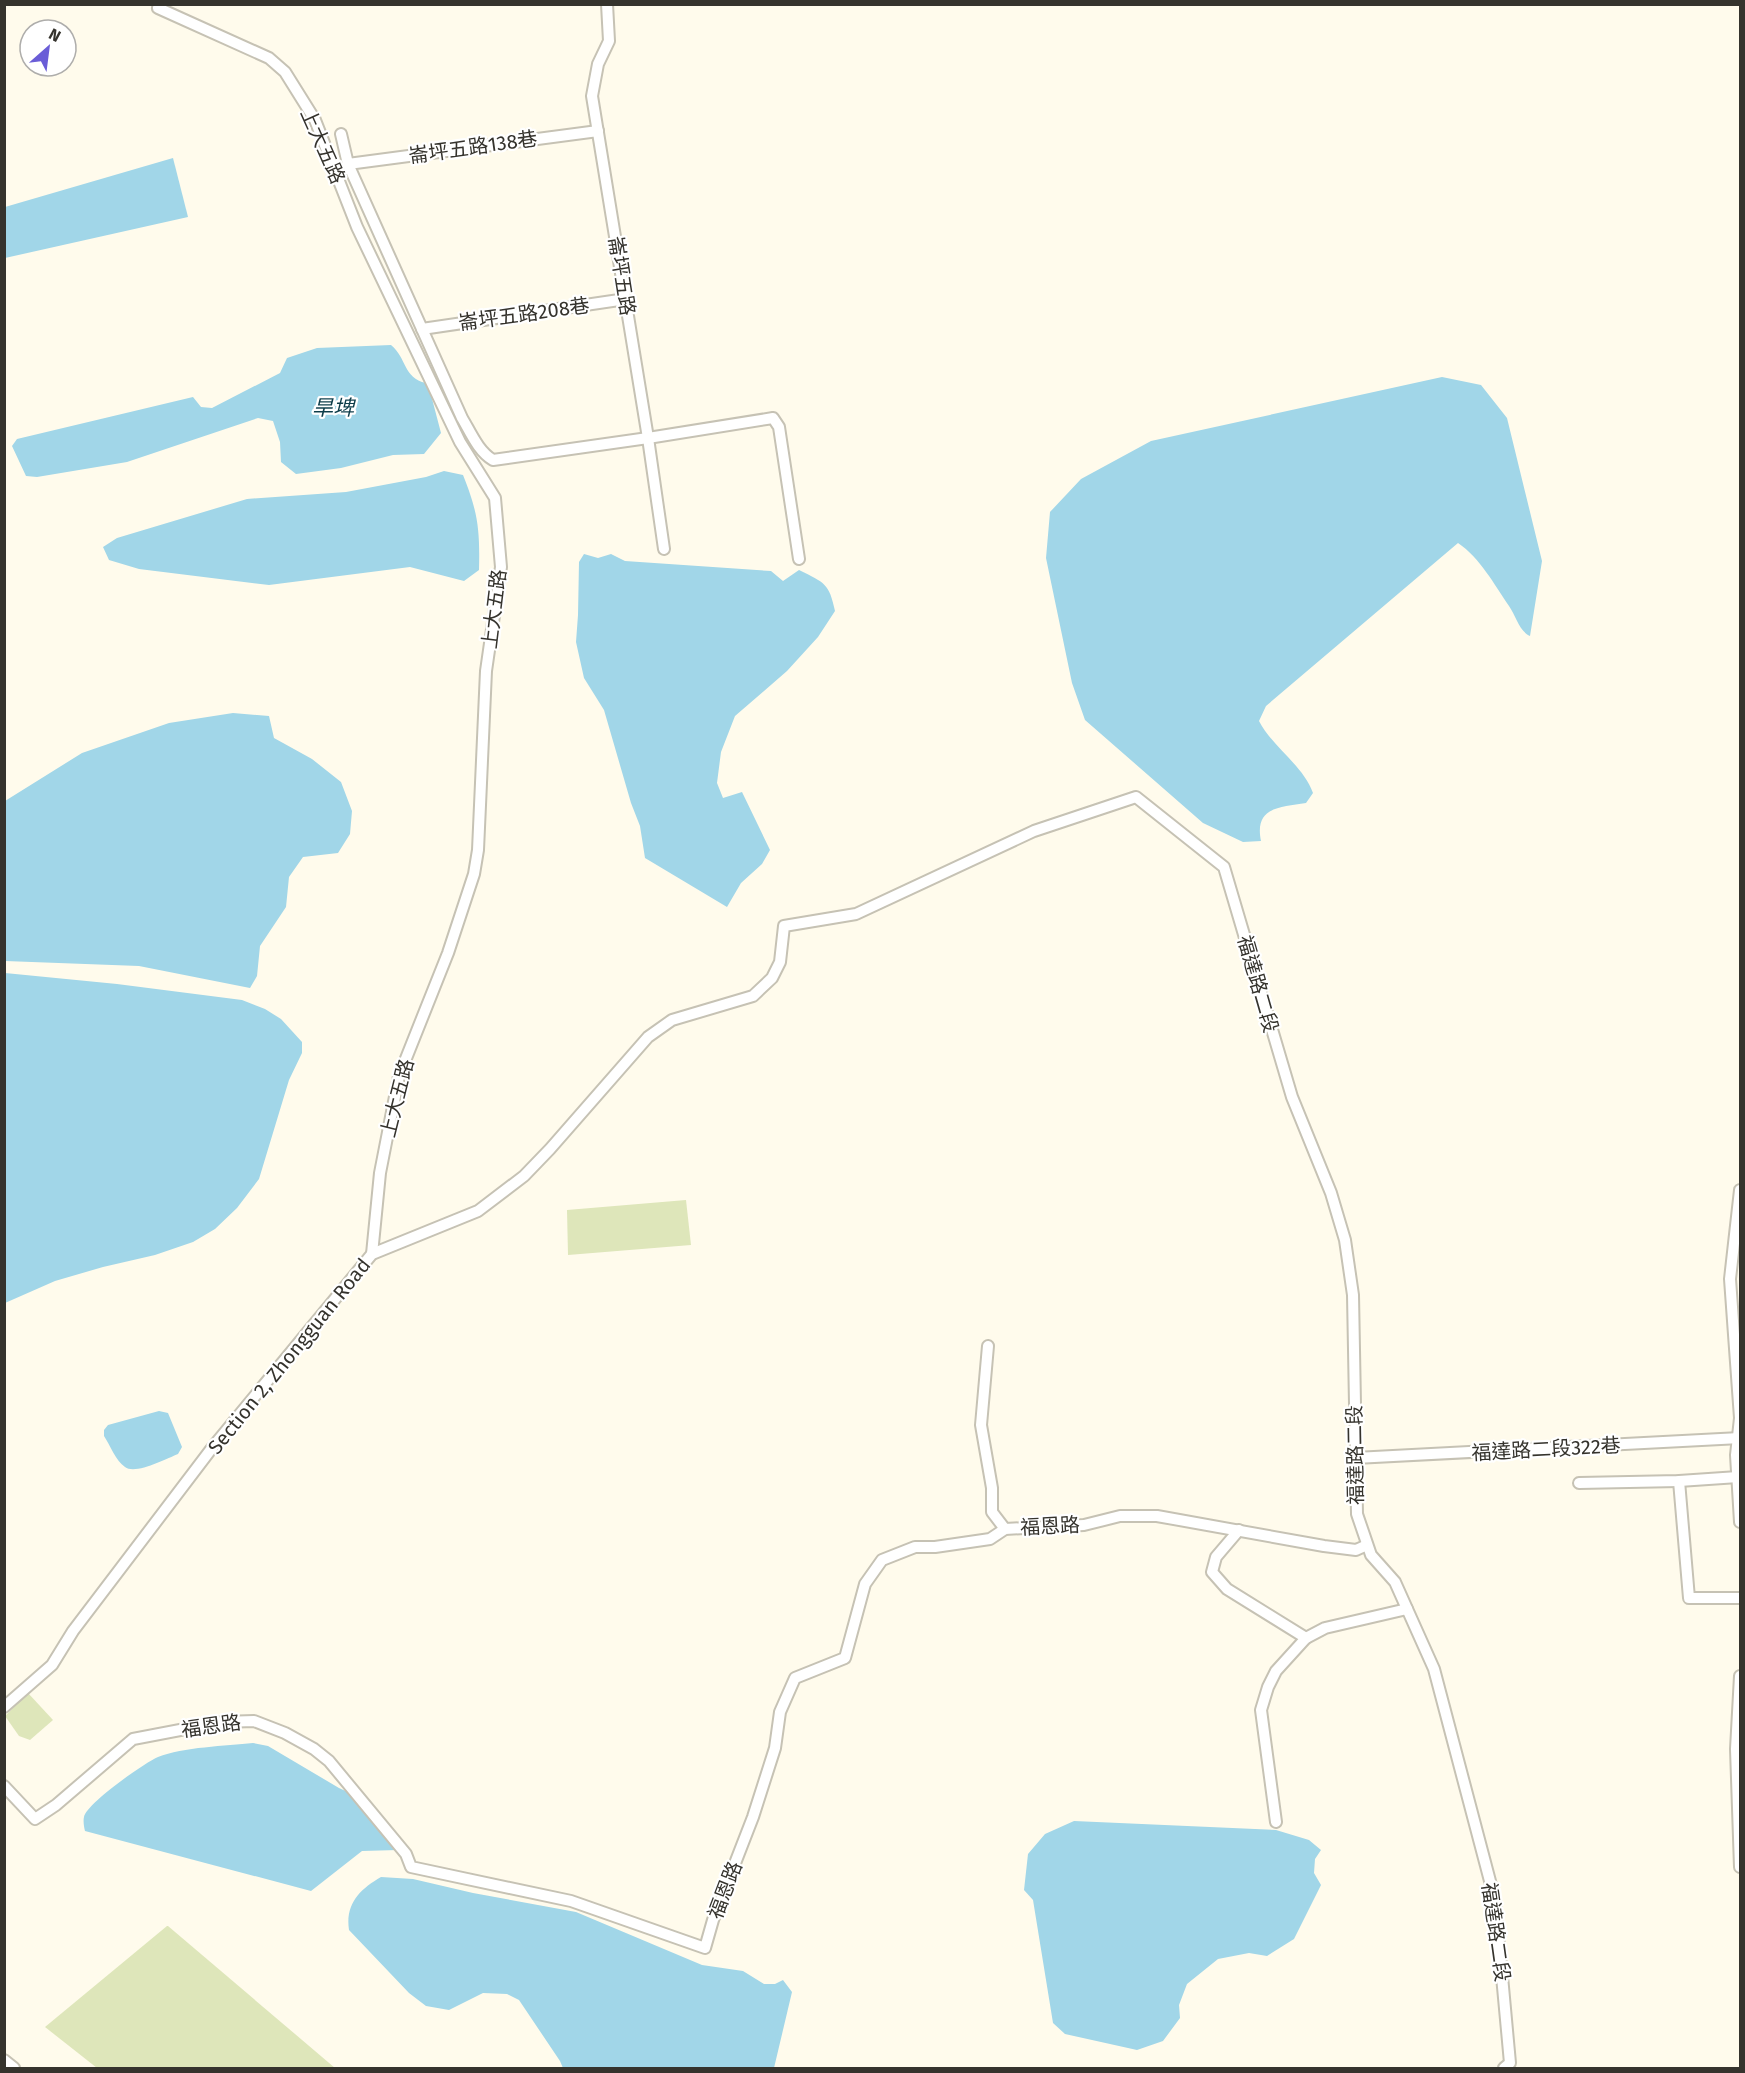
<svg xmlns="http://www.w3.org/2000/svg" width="1745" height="2073" font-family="'Fira Sans','Noto Sans TC',sans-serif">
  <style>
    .green { fill: #dee6ba }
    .water { fill: #a1d6e8 }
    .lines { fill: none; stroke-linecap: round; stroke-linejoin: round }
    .minor-casing { stroke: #c6c2b4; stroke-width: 14 }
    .minor { stroke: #fff; stroke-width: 10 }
    .labels { text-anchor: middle; stroke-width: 4.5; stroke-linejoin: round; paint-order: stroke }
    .street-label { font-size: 20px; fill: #35332d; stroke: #fff }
    .water-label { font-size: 21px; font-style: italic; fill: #0d3d4a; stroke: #fff }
  </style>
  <rect width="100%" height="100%" fill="#fffbec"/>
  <g class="green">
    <path d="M686,1200l5,45 -123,10 -1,-45z"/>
    <path d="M28,1693l25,27 -23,20 -11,-4 -14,-20z"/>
    <path d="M167,1926h1l167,142h-238l-52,-41z"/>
  </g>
  <g class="water">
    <path d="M173,158l15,59 -183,41v-51z"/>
    <path d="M391,345c16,13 12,33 35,38l4,8 11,42 -17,21 -31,1 -52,13 -45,6 -15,-12 -1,-20 -7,-21 -15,-3 -131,44 -90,15 -11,-1 -14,-30 5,-7 176,-42 8,10 11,1 68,-35 7,-15 30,-10z"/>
    <path d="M1442,377l39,8 26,33 35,143 -12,75c-11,-5 -14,-20 -21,-30 -15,-22 -29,-48 -51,-63l-192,163 -7,15c14,27 44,44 54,72l-7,10c-26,4 -52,4 -45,38l-18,1 -40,-19 -118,-103 -13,-37 -26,-125 4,-46 31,-33 70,-38z"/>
    <path d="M444,471l19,4c15,37 17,55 16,95l-15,11 -54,-14 -141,18 -130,-16 -30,-9 -6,-13 14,-9 130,-39 99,-7 80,-15z"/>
    <path d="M584,554l14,4 13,-4 14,7 146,10 12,10 16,-11c26,13 30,13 36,41l-17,26 -31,34 -52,45 -14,36 -4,31 6,15 19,-6 28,58 -8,14 -21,19 -14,24 -82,-49 -5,-32 -9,-23 -27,-93 -20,-32 -8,-36 2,-27 1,-53z"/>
    <path d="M233,713l36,3 5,22 38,21 29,23 11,29 -2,23 -12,19 -35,4 -14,20 -3,30 -26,39 -3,30 -7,12 -111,-22 -134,-5v-160l77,-48 87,-30z"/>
    <path d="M5,973l112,11 125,16 23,9 16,10 21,23v11l-13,27 -30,99 -22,29 -22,21 -22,13 -38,13 -52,12 -48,14 -50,22z"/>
    <path d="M159,1411l9,2 14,34 -4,7c-12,5 -43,21 -53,13 -9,-6 -15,-22 -21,-31v-6l4,-5z"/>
    <path d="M253,1743l15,3 71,42 11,5 48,57 -36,1 -51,40 -226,-60c-1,-4 -2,-10 -1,-14 2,-13 60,-54 74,-60 25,-10 68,-11 95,-14z"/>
    <path d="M1074,1821l202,9 33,10 12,10 -6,9 -1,14 7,12 -27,54 -27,17 -18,-3 -31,6 -31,25 -8,21 1,13 -17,23 -26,9 -72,-16 -12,-11 -20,-123 -9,-10 4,-36 17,-20z"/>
    <path d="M381,1877l32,2 60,14 103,19 126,53 41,6 21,13h11l8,-4 9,12 -18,76h-211l-3,-7 -41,-61 -12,-6 -24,-1 -34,17 -23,-4 -17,-13 -60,-63c-4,-26 11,-41 32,-53z"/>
  </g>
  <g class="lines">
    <g class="minor-casing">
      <g id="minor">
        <path d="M159,4l-1,4 111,50 16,14 30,48 42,107 103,215 35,56 6,69 -15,104 -8,179 -4,24 -26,79 -49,123 -19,97 -8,81"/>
        <path d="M607,4l2,37 -11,23 -6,32 56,342 16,111"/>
        <path d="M341,134l7,30 114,254c9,15 16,33 31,42l155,-22 125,-20 6,9 20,132"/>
        <path d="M348,164l250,-33"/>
        <path d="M422,329l204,-30"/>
        <path d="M1740,1190l-10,89 10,139 -4,37 4,67"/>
        <path d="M988,1346l-7,79 11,63v24l13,17"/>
        <path d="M1355,1458l385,-20"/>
        <path d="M1679,1481l10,117h51"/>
        <path d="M1579,1483l100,-2 59,-4"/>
        <path d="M1239,1530l-23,27 -4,15 15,17 79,49"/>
        <path d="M1740,1676l-4,73 4,118"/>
        <path d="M4,1707l48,-42 21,-34 139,-183 160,-194 106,-43 46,-35 26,-27 98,-112 24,-17 81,-24 19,-18 8,-16 4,-36 72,-12 178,-83 102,-34 88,70 68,230 39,96 14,47 8,55 4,219 14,41 24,27 39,87 61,231 15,163 -6,5"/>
        <path d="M4,1786l31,33 21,-14 77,-66 89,-17 32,-1 31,12 29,16 15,12 77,93 5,13 160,34 134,47 8,-28 40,-103 22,-69 5,-36 15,-34 50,-20 20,-74 17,-24 33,-13h20l55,-8 15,-10 79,-4 36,-9h37l167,30 32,4 11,-5"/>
        <path d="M1276,1822l-15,-112 7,-23 8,-16 30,-33 19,-10 82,-19"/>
        <path d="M4,2060l10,8"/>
      </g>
    </g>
    <use href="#minor" class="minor"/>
  </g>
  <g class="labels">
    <g class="street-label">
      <text transform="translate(323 146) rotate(66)" y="7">上大五路</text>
      <text transform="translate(473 147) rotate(-8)" y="7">崙坪五路138巷</text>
      <text transform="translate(622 276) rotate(81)" y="7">崙坪五路</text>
      <text transform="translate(524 314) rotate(-8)" y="7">崙坪五路208巷</text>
      <text transform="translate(494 609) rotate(-83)" y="7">上大五路</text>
      <text transform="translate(1258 984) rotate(74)" y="7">福達路二段</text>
      <text transform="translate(397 1098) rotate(-76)" y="7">上大五路</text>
      <text transform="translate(289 1356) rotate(-51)" y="7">Section 2, Zhongguan Road</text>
      <text transform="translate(1546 1449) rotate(-3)" y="7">福達路二段322巷</text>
      <text transform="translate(1355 1455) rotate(-91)" y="7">福達路二段</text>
      <text transform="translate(1050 1526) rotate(-3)" y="7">福恩路</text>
      <text transform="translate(211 1726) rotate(-8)" y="7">福恩路</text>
      <text transform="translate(725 1890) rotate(-69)" y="7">福恩路</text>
      <text transform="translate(1496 1932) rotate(82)" y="7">福達路二段</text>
    </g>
    <g class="water-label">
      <text x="333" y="415">旱埤</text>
    </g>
  </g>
  <rect width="1745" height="2073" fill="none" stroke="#35332d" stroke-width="12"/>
  <g transform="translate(48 48) rotate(28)"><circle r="28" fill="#ffffff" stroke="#aeadab" stroke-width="1.5"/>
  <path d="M0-4.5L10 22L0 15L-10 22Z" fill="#6a5dd7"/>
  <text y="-9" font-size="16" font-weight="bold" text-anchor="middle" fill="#35332d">N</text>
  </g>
</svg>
